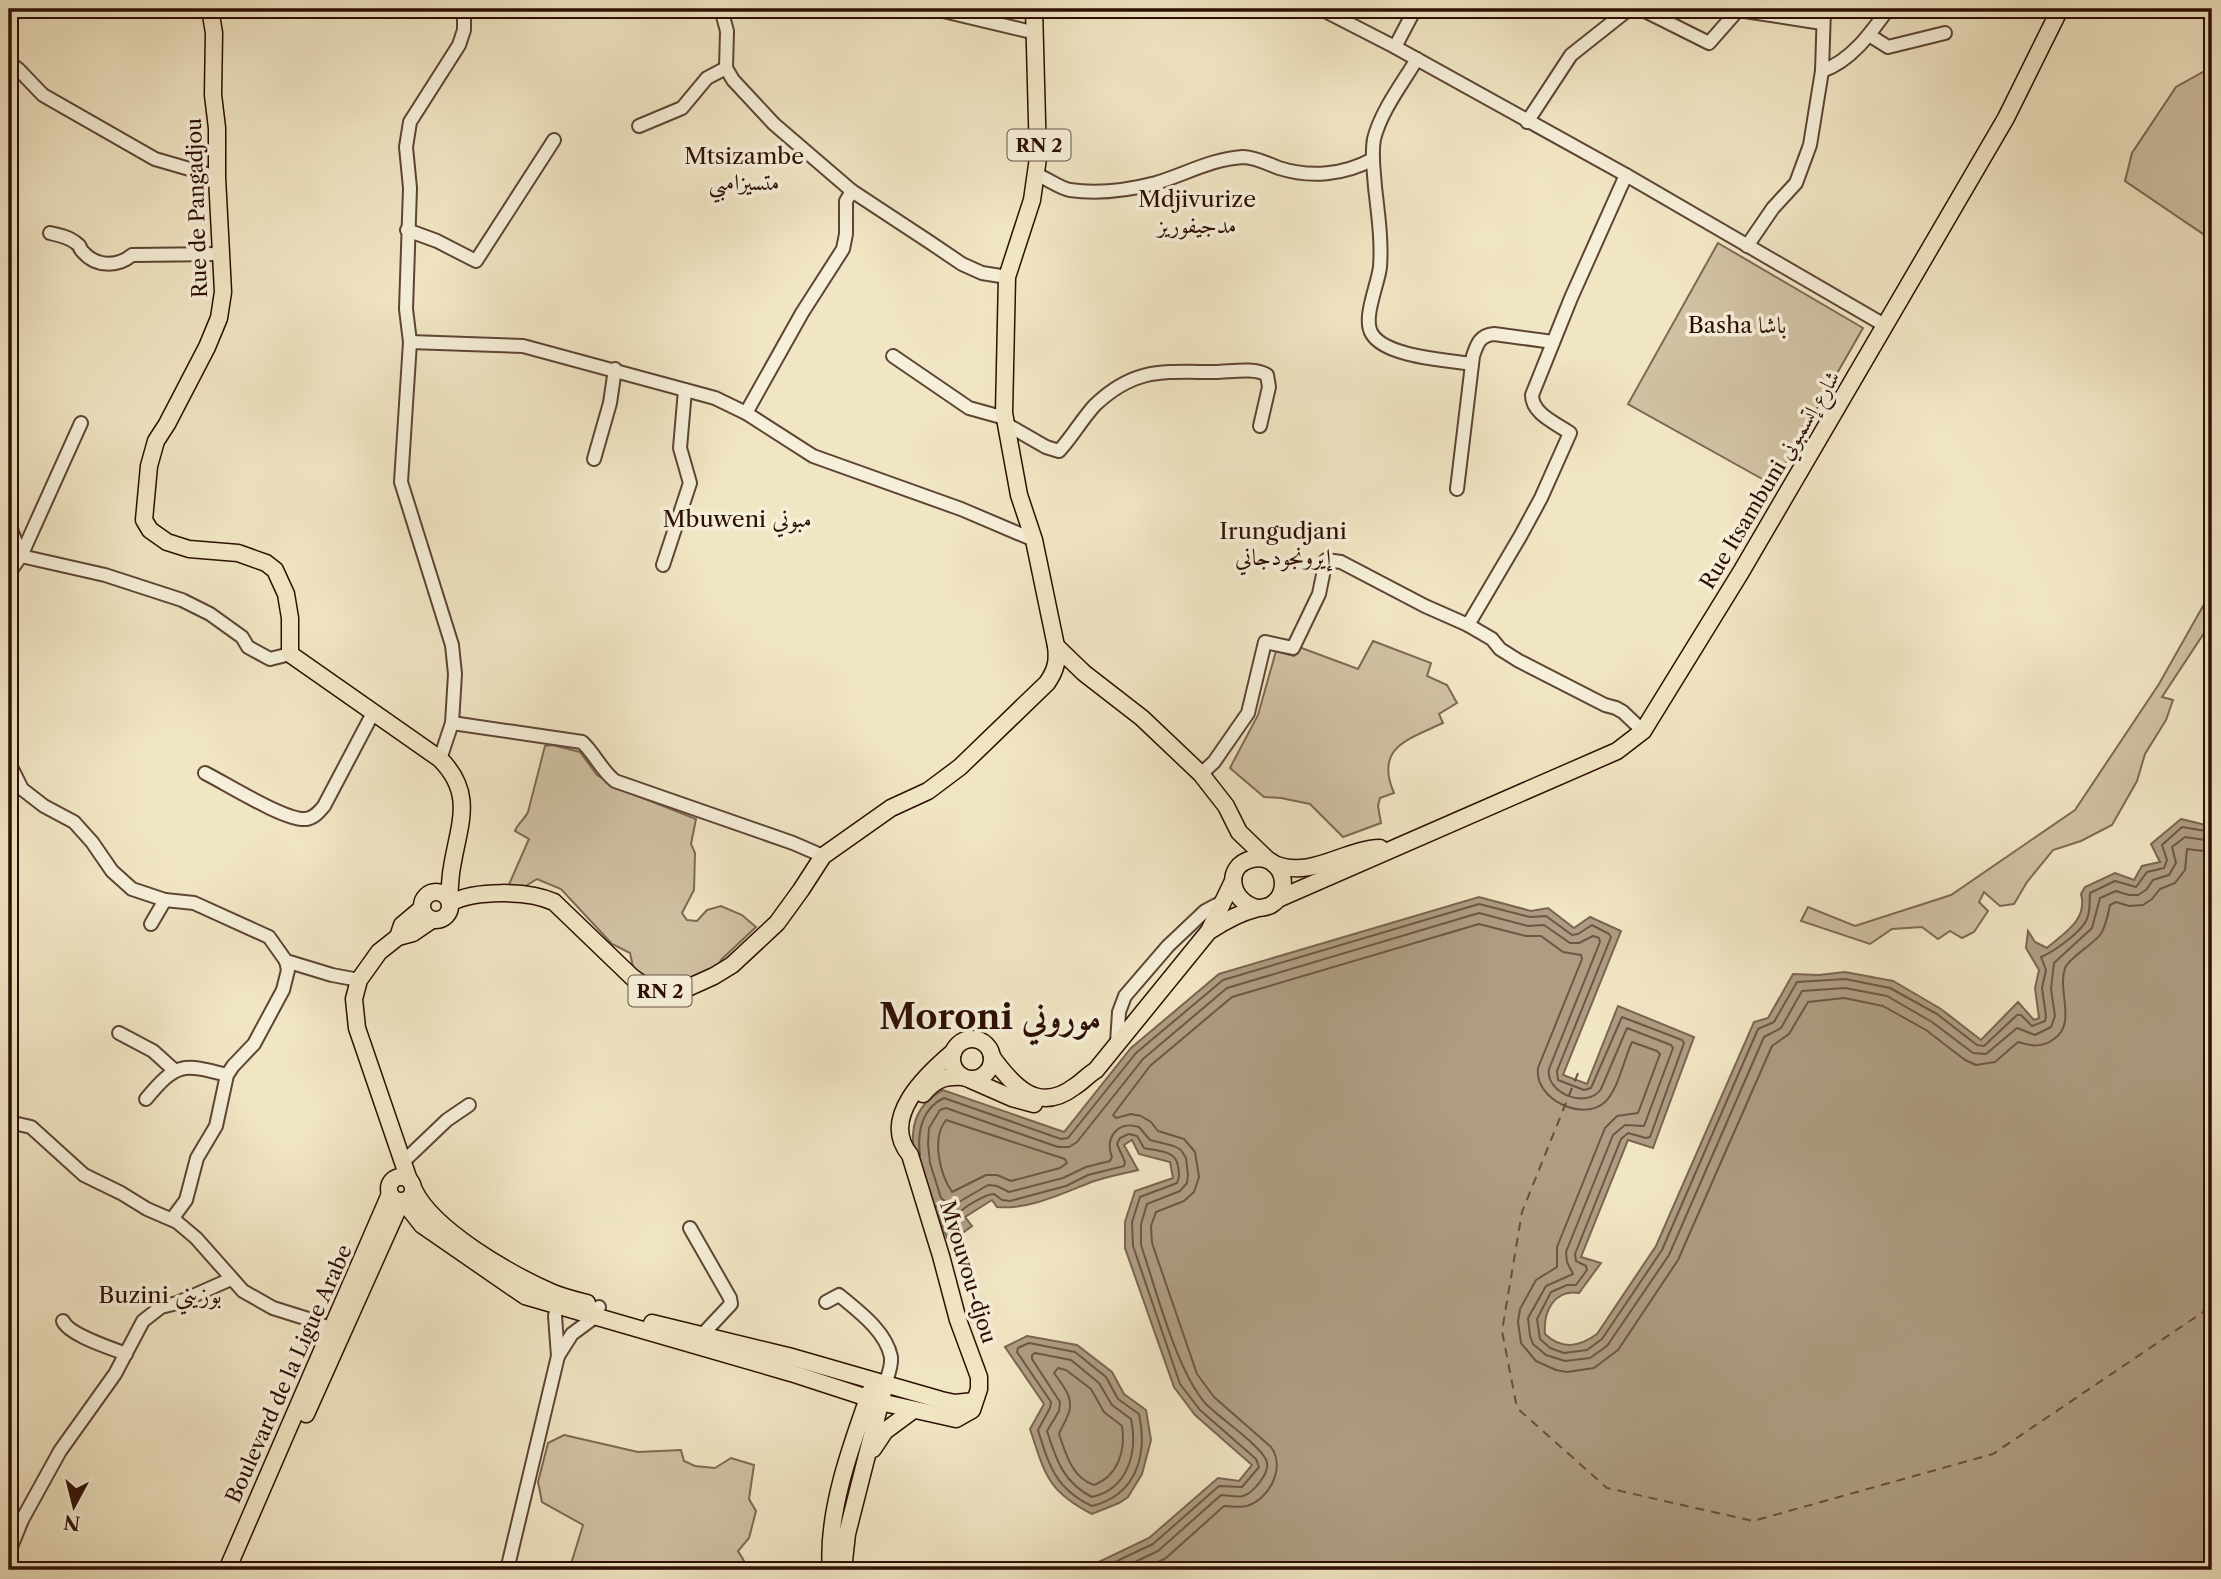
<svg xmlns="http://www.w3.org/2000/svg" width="2221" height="1579" font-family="'Libre Caslon Text',Amiri,serif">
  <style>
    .green { fill: #d0c1a3; stroke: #7e6854; stroke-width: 2 }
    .water { fill: #ae9d83; stroke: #7a6450; stroke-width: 2 }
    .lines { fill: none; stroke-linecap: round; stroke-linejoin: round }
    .shore { stroke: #6e5644; stroke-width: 2 }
    .ferry { stroke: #674e3d; stroke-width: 2; stroke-dasharray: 9 7; stroke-linecap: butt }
    .minor-casing { stroke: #5e4434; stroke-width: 16 }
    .major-casing { stroke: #2d0e04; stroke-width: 19 }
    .minor { stroke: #f6efd9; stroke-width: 12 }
    .major { stroke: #f1e6c4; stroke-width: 16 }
    .labels { text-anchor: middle; stroke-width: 7; stroke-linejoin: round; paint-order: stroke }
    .shield { fill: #f6efd9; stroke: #695244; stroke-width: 2 }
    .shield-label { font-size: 19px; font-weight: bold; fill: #2d0e04 }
    .street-label { font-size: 21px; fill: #2d0e04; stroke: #f6efd9 }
    .neighbourhood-label { font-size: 23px; fill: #2d0e04; stroke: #f6efd9 }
    .town-label { font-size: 35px; font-weight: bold; fill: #2d0e04; stroke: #f6efd9 }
  </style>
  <rect width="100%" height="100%" fill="#f1e6c4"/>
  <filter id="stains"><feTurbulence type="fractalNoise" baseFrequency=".00286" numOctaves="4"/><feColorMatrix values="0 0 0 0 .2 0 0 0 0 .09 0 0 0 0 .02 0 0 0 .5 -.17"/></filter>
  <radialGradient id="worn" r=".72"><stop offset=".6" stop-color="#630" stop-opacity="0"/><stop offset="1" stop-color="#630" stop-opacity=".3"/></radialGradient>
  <g class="green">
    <path d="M2212,67v173l-87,-59 7,-28 44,-66z"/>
    <path d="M1718,243l145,85 -90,157 -145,-81z"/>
    <path d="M2212,590v31l-50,76 11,3 -7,20 -21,34 -8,27 -25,44 -31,16 -28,9 -26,32 -13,22 -14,2 -16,-14 -5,10 9,9 -14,21 -12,6 -12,-7 -12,8 -16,-12 -30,2 -22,15 -69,-23 7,-14 47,19 96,-31 124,-85 84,-126z"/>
    <path d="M1373,641l58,22 -4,13 20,9 10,18 -18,11 4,9c-34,16 -69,24 -49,70l-14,5 -2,8 3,17 -38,14 -33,-33 -29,-6 -17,-1 -34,-29 28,-53 18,-64 18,5 5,-9 59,22z"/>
    <path d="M552,745l28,7 17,23 23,14 76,30 -5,25 4,9 -1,37 -12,23 5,7 10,1 10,-11 14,-4 21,9 14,12 -34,32 -9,14 -35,16 -39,-10 -6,-12 -3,-14 -18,-9 -51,-55 -24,-10 -21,13 -9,-3 22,-50 -14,-8c2,-7 10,-12 13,-19l17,-66z"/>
    <path d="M564,1435l74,17 43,-2 3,11 11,5 20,2 16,-10 23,7 -5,34 7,12 -7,27 -11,13 6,10 -2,9h-169l-2,-6 12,-39 -41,-23 -4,-20 10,-39z"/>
  </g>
  <g class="water">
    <path d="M2181,819l29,7 2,-3v747h-1130l67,-32 69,-60 21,3 13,-16 -57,-50 -21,-28 -49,-139v-26l10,-31 38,-13 -3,-16 -31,-8 -7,-14 -8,5 14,25c-16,4 -34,7 -49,13 -28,11 -61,27 -92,24l-5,-7 -27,17 7,9 -19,14 -6,-2 -9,-23 -10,-5c-10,-42 -35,-94 15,-120l121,42 67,-84 88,-74 260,-77 52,14 17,-3 26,20 16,-11 31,14 -58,144 24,9 31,-78 76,31 -41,111 -25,-8 -47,117 20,6 -22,30c-25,-4 -36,19 -34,41 17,16 34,13 52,0l59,-88 98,-224 14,-4 25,-44 26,1 26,-3 48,9 48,28 40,31 37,-38 16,18 5,-2 -4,-30 4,-18 -13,-22 2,-17 7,11 12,6c17,-15 41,-28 34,-54l4,-7 30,-14 19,7 8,-14 18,-4 -9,-18z"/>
    <path d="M1027,1336l50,9 35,27 12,22 22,16 5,30 -9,34 -14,23 -9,6 -27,11c-45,-23 -47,-40 -62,-85l14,-25 -39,-57z"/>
  </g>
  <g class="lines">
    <g class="shore">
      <path d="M946,1120l119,39 2,4 -7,5 -49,13 -14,-6h-11l-34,17c-12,-18 -21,-53 -6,-72z"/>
      <path d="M920,1155c-3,-23 2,-47 24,-57l117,41 7,-1 68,-85 87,-73 256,-76 51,13 16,-1 26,19 6,-1 14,-9 17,9 2,3 -54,134 1,9 26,10 7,-2 31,-71 60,23 2,3 -34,94 -4,1 -18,-5 -7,6 -46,115 1,7 10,5 1,4 -11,15h-9l-16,7 -14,27 3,20 10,9 14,5 23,-3 15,-11 60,-89 96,-221 16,-7 23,-40 48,-3 45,9 47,26 40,31 7,1 33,-31h4l11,11 13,-5 1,-5 -4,-28 4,-18 -5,-13c12,-5 38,-23 45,-36 5,-9 3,-19 4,-28l25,-12 21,6 11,-15 17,-4 3,-8 -5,-15 20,-18 30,5"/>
      <path d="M936,1206l8,5 7,17 4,2 5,-5c-1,-3 -2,-7 -1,-11 3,-7 28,-20 35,-20l8,6 8,1 56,-15 22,-11 36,-9 1,-4 -8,-18 3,-6 9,-4 8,2 7,12c13,3 32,2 34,18 1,7 2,10 -1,17l-37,14 -8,25 1,24 47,138 20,26 56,49 3,8 -17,20 -23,-1 -66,58 -55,26"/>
      <path d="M1029,1343l46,9 31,25 12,22 21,15c9,42 -3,81 -47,92 -36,-17 -43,-40 -54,-76l12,-22 1,-6 -34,-50 1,-4z"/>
      <path d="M1035,1353l36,7 28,23 13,22 19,14c7,33 -3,70 -39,78 -28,-14 -36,-37 -45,-66l12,-20 1,-9 -28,-43v-4z"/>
      <path d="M1058,1368l8,2 25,19 13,23 18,14c4,24 -4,50 -28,59 -22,-7 -28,-31 -35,-51 2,-6 6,-11 8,-17 9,-17 -3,-30 -13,-44z"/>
      <path d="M1118,1570l40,-19 63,-56c7,0 15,3 22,1 10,-3 26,-22 24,-33 -1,-14 -49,-46 -61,-59 -30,-34 -50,-115 -65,-159v-21l6,-20 33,-13 7,-8 1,-8 -2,-17 -5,-8 -7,-4 -24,-6 -11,-13c-21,-7 -35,11 -27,30l-2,4 -24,6 -23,11 -54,14 -12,-6 -9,-1 -36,21 -11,-8 -11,-35 -2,-19 1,-16 11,-18 6,-2 112,39h11l8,-5 66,-83 84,-71 252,-75 49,13 16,-1 26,18h9l14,-7 6,2 1,4 -51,127c-4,24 38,41 52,20l26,-61 44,17 2,3 -29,78 -19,-1 -12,10 -47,117 1,10 6,12 -27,12 -18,32 2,18 3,8 13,11 19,6 25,-3 17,-12 62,-91 95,-218 17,-9 21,-37 43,-3 42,8 45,26 41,31 13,1 31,-26 18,7 16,-8 4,-11 -4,-27 3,-26 38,-35 8,-30 16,-7 13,4h9l8,-5 7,-10 16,-5 7,-12 -4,-16 13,-10 27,4"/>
      <path d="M1143,1570l23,-12 58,-52c8,0 15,2 23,0 22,-7 39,-38 24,-59l-57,-50 -17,-23 -45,-131 -1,-17 5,-14 28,-11 10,-9 5,-15 -4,-25 -11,-13 -26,-8 -7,-9 -10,-6 -10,-2 -15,4 -3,-3 37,-49 82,-69 247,-73 47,12h15l22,16 18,3 1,4 -44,109c-4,32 46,54 67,34 13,-12 19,-43 27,-60l25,9 3,3 -22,59 -21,3 -12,12 -48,119v20l-21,13 -16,29 -2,13 3,21 15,18 20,9 11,2 27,-4 24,-18 60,-90 94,-214 17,-12 19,-32 36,-4 39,8 43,24 39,30 11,5 19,-3 23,-20c13,4 24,6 36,-3 23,-16 3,-48 11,-71 4,-10 27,-23 35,-33 6,-8 8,-20 10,-30l6,-3 13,4 14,-1 9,-6 8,-10 15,-6 10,-13 2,-21 25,3"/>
    </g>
    <path class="ferry" d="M1578,1073l-56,139 -20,119 15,77 90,80 146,33 240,-67 219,-148"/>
    <g class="minor-casing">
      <g id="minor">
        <path d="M721,9l6,22 -1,37 7,12 41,44 78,67 79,52 31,21 20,9 25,4"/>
        <path d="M1321,9l74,38 231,128 260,151"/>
        <path d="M1641,9l68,34 29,-33 84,13"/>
        <path d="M939,10l97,23"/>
        <path d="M1869,35l19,12 57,-14"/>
        <path d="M1395,47l20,-38"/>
        <path d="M1417,59c-15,25 -36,52 -43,80 -3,16 0,32 1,48 3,26 7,54 5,80 -2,18 -18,52 -8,67 14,23 75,26 100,30"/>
        <path d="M9,63l9,6 25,26 112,64 62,18"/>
        <path d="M1822,71c29,-10 49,-38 66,-62"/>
        <path d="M1527,122l44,-67 58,-46"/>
        <path d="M639,126l43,-18 25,-30 19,-10"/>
        <path d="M1036,174c10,4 25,15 34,16 27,4 59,0 86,-7 30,-9 55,-24 87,-26 12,0 25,7 36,11 31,10 65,7 94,-9"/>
        <path d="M407,230l30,11 39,20 78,-121"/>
        <path d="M50,233c9,2 19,4 26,10 8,6 0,2 7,9 13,15 35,15 49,3l89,-1"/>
        <path d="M1747,246l26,-38 23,-25 14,-38 12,-74 2,-62"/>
        <path d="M410,342l113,4 192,52 31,15 67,43 148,53 73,31"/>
        <path d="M893,356l76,52 36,10"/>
        <path d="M746,413l56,-100 41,-64 3,-15v-33l6,-10"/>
        <path d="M1006,424l40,23 13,4c13,-14 23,-32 36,-46 40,-38 68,-33 120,-33 15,0 39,-5 52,3l2,12 -9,39"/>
        <path d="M594,459l16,-56 5,-34"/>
        <path d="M1457,489l16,-133c4,-12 7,-21 21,-22l59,8"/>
        <path d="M9,524l12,32 60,-133"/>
        <path d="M663,565l27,-82 -10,-35 5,-58"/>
        <path d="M9,573l12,-17 84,19 77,25 28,14 32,23 6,10 22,12 20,-5"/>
        <path d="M1468,625l53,-90 20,-37 29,-65c-14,-10 -38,-19 -38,-38l39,-97 55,-123"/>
        <path d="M452,723l130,19c13,12 19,28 33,39l178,62 30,13"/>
        <path d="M440,759l12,-36 3,-49 -3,-29 -51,-163 9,-140 -4,-33 4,-121 -4,-41 4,-25 49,-77 5,-15v-21"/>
        <path d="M9,763l13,26 22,17 30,16 18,20 20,29 20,18 33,11"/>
        <path d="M205,773c22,11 80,48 101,46 8,-1 13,-7 18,-13l49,-93"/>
        <path d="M1201,774l13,-12 34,-49 17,-71 28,6 26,-54 7,-34 15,2 84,44 43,19 24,14 8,10 19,12 86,44 11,3 7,4 20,19"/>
        <path d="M151,924l14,-24 29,3 75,34 17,24 46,14 27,5"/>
        <path d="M119,1033l34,18 21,19"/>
        <path d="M1117,1043l2,-31 6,-16 43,-50 37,-35 19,-10"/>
        <path d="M146,1099c30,-36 36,-36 81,-24"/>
        <path d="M9,1122l22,5 53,48 37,18 26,16 30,13 19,16 47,53 30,17 35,11 30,13"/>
        <path d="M403,1162l44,-42 22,-15"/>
        <path d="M172,1219l14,-19 11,-42 19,-32 11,-51 6,-9 21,-22 29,-54 5,-20 -2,-9"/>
        <path d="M690,1228l40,70 1,6 -29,31 -2,5"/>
        <path d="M826,1302l13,-7c19,16 47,36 52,62 1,9 -3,19 -6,27"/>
        <path d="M63,1321c6,14 48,27 63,33"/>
        <path d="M558,1356l14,-22 23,-17 4,-10"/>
        <path d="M9,1552l13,-32 38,-69 55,-77 28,-53 18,-14 16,-4 54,-24"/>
        <path d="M507,1570l51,-214 -3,-40 3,-17"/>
      </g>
    </g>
    <g class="major-casing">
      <g id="major">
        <path d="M210,9l4,24 -1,62 4,33v49l6,115 -4,26 -12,29 -40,77 -11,17 -7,25 -5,54 6,10 17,12 22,7 49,4 28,10 9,7 11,24 4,24v36l150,105c35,35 19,65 12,108 -2,10 -2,22 -3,32"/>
        <path d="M1056,646l28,27 58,45 59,56 25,32 13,26 29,28"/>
        <path d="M1274,864c38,15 70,-15 106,-16"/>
        <circle cx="436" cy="906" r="14"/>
        <path d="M1278,899l339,-148 26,-20 98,-159 265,-454 54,-109"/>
        <path d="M450,903c25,-13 78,-13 104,-1l78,75 14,10 21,6 16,-3 31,-14 18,-11 45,-42 24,-33 22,-34 68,-48 37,-17 32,-24 87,-84c9,-13 11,-22 9,-37l-22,-106 -15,-45 -15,-82 3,-136 25,-77 6,-42 -4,-149"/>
        <path d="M1211,930c14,-9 28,-17 44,-21 6,-2 11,-1 16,-4 15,-9 16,-31 2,-42 -5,-4 -14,-6 -21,-4 -29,7 -22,43 5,49"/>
        <path d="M398,937l4,-12 19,-16"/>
        <circle cx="972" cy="1059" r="20"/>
        <path d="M992,1057c21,29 46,57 82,30 8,-5 14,-12 22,-17l113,-139 24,-50"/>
        <path d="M971,1080l41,18 22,6"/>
        <path d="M923,1094c12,-15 22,-18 40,-17"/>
        <circle cx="401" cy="1189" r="12"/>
        <path d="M409,1180l-52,-152 -3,-29 5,-19 20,-28 19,-15 15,-4 19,-13"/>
        <path d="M414,1190c19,40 96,84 137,102 11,5 24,8 36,11"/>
        <path d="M404,1202l18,23 103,71 266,77 89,29 76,17 16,-9 7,-21v-12l-21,-57 -17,-64 -31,-101c-31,-37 17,-81 43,-103"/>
        <path d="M652,1323l136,33 153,44 14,3 19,-2"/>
        <path d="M306,1414l95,-212"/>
        <path d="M873,1449l12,-18 27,-20"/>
        <path d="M227,1570l163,-376"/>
        <path d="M831,1570c-5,-57 21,-127 40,-180"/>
        <path d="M843,1570l4,-36 36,-142"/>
      </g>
    </g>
    <use href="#minor" class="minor"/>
    <use href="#major" class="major"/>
  </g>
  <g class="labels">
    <g class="shield">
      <rect x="1007.5" y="129.5" width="63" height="31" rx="5"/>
      <rect x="628.5" y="975.5" width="63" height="31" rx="5"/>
    </g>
    <g class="shield-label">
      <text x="1039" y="152">RN 2</text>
      <text x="660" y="998">RN 2</text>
    </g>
    <g class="street-label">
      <text transform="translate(197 208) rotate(-92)" y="7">Rue de Pangadjou</text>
      <text transform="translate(1770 480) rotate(-59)" y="7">Rue Itsambuni شارع إتسمبوني</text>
      <text transform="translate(968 1272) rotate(73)" y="7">Mvouvou-djou</text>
      <text transform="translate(289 1374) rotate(-66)" y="7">Boulevard de la Ligue Arabe</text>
    </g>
    <g class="neighbourhood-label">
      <text x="744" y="164">Mtsizambe<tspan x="744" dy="26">متسيزامبي</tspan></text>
      <text x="1197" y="207">Mdjivurize<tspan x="1197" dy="26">مدجيفوريز</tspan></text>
      <text x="1737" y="333">Basha باشا</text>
      <text x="737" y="527">Mbuweni مبوني</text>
      <text x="1283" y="539">Irungudjani<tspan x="1283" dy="26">إيرونجودجاني</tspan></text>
      <text x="160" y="1303">Buzini بوزيني</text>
    </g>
    <g class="town-label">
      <text x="990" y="1029">Moroni موروني</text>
    </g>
  </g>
  <rect width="2221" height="1579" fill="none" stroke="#f1e6c4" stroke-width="35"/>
  <rect x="10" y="10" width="2200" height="1558" fill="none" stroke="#2d0e04" stroke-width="3.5"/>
  <rect x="18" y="18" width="2186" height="1544" fill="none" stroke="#2d0e04" stroke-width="2"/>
  <g transform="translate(74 1506) rotate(187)" stroke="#f6efd9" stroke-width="5" paint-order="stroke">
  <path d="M0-5L12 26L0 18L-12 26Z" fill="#2d0e04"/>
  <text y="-10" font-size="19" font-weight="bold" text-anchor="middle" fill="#2d0e04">N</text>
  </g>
  <rect width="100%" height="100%" filter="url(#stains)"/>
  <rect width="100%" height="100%" fill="url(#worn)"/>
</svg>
